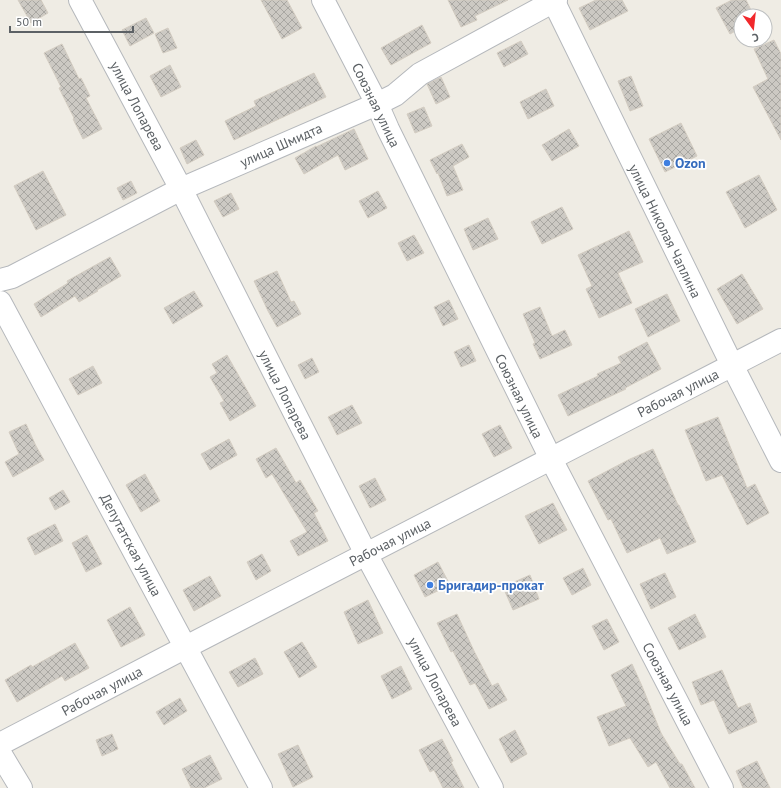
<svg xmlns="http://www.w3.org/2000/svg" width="781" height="788" font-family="'PT Sans',sans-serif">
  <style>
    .building { fill: url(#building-cross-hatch); stroke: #d4cdc2 }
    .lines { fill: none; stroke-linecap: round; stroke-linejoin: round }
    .minor-casing { stroke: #b5b8bc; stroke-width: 24 }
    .minor { stroke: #fff; stroke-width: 22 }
    .shop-dot { fill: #3f7fe0; stroke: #fff; stroke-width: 1.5 }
    .labels { text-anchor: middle; stroke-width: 3.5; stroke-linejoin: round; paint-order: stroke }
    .street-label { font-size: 14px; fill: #5c6165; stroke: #fff }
    .shop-label { font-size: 14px; font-weight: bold; fill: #366cbe; stroke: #fff; text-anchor: start }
  </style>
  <defs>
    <pattern id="building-cross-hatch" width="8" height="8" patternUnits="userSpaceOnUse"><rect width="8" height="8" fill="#ccc9c3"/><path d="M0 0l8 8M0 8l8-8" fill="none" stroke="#a9a7a2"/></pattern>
  </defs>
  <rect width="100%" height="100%" fill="#efece4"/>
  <g class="building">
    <path d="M18,0h23l7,13 -17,10z"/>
    <path d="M261,0h26l15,28 -20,11z"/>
    <path d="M448,0h60l-33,16 2,4 -16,7z"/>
    <path d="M596,0h26l6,11 -38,19 -11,-22z"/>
    <path d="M732,0h14l8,16h-13v12l-11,6 -14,-26z"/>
    <path d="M146,18l8,15 -24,13 -8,-16z"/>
    <path d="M422,25l9,18 -40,22 -10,-17z"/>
    <path d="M168,28l9,20 -14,5 -8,-19z"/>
    <path d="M774,40l7,14v86l-28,-53 15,-8 -14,-30z"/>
    <path d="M521,41l7,13 -24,13 -7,-14z"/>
    <path d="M62,44l17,35 2,-1 9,18 -4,2 16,31 -19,10 -10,-20 1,-1 -15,-30 2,-1 -17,-34z"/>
    <path d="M170,65l11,22 -20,10 -11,-21z"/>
    <path d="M314,73l12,24 -92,43 -9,-19 31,-15 -2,-5z"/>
    <path d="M631,76l12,30 -13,5 -12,-30z"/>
    <path d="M441,77l9,20 -14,7 -9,-20z"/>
    <path d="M546,89l8,17 -26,13 -8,-17z"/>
    <path d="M424,107l8,19 -17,7 -8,-19z"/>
    <path d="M681,123l16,33 -32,16 -16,-33z"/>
    <path d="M354,129l14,30 -23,11 -7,-15 -34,19 -9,-16 21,-12v1z"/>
    <path d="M569,129l10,17 -27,15 -10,-16z"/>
    <path d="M196,140l8,15 -17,9 -7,-16z"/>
    <path d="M462,144l7,13 -16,9 10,24 -16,6 -9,-23 -1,1 -7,-14z"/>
    <path d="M43,171l23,44 -30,15 -22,-44z"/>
    <path d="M759,175l18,35 -32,18 -19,-36z"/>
    <path d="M131,181l6,12 -14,7 -6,-12z"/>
    <path d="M378,191l9,17 -19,10 -9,-17z"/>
    <path d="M231,193l8,16 -16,8 -9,-16z"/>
    <path d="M562,207l11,22 -31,15 -11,-22z"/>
    <path d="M488,218l10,21 -25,11 -9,-21z"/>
    <path d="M629,231l14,31 -25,11 14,30 -33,15 -13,-29 6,-3 -14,-31z"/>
    <path d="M414,235l10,18 -17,8 -9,-18z"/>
    <path d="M110,257l11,19 -24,14 1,1 -19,11 -4,-6 -34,21 -7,-13 34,-21 -1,-2z"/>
    <path d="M277,271l14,31 3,-1 7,13 -24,13 -9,-16 -14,-30z"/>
    <path d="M742,274l21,35 -26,15 -20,-35z"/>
    <path d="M194,291l9,15 -30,18 -9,-16z"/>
    <path d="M667,294l13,27 -32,16 -13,-28z"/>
    <path d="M449,300l9,19 -15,7 -9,-19z"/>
    <path d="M540,307l12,29 13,-6 7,15 -32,14 -7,-15 2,-1 -12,-29z"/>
    <path d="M647,342l14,27 -36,19 1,1 -58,27 -10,-21 40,-19 -1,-2 24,-11 -3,-6z"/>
    <path d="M469,345l7,16 -15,6 -7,-15z"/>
    <path d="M227,355l29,51 -26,15 -10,-18 4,-2 -14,-24 7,-4 -5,-9z"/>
    <path d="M312,358l7,14 -14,7 -7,-14z"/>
    <path d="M93,366l9,17 -24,12 -9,-16z"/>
    <path d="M352,405l10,18 -25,12 -9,-18z"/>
    <path d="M718,417l29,71 8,-4 14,29 -22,12 -25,-50 -16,6 -21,-51z"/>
    <path d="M26,424l10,22 8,14 -31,17 -8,-15 14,-8 -10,-22z"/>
    <path d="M500,425l12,23 -18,9 -12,-23z"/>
    <path d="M229,439l8,16 -27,15 -9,-16z"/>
    <path d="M276,448l20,35 4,-3 18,31 -4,2 14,28 -30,15 -8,-15 17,-9 -35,-58 -6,4 -10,-19z"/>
    <path d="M653,449l25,56h1l17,37 -29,12 -7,-16 -33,15 -16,-34 -3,1 -20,-39 42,-22z"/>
    <path d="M145,474l15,27 -19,11 -15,-27z"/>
    <path d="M375,478l11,22 -16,8 -11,-22z"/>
    <path d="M63,490l7,12 -15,8 -6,-12z"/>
    <path d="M553,503l14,27 -28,14 -14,-28z"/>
    <path d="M55,524l8,17 -28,14 -8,-17z"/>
    <path d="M87,535l15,29 -16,8 -14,-29z"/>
    <path d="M262,554l9,17 -15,9 -9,-18z"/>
    <path d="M438,562l12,23 -25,12 -11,-22z"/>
    <path d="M583,568l8,17 -19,10 -9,-17z"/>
    <path d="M665,573l11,24 -25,12 -11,-25z"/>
    <path d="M530,575l9,24 -26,11 -10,-23z"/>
    <path d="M210,576l11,20 -27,15 -11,-21z"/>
    <path d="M368,600l15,33 -25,11 -14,-32z"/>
    <path d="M130,607l15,28 -24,12 -14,-27z"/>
    <path d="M457,614l17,37 18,35 6,-3 9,17 -18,9 -14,-26 -5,2 -17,-34 -2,1 -14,-29z"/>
    <path d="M695,614l11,23 -27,13 -11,-22z"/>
    <path d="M607,619l12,23 -15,8 -12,-24z"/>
    <path d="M302,642l15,25 -18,11 -15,-26z"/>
    <path d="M75,643l14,25 -24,13 -3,-5 -45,26 -12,-22 26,-15 1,2z"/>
    <path d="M255,658l8,16 -25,13 -9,-15z"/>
    <path d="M632,664l10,22 19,47 19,31h2l13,24h-25l-14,-26 -8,5 -18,-29 -21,8 -12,-29 29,-11 -15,-31z"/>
    <path d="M401,666l11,23 -20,10 -11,-23z"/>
    <path d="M722,670l16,38 12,-5 7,19 -28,12 -15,-34 -13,5 -9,-23z"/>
    <path d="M180,698l7,13 -23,14 -8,-13z"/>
    <path d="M515,730l12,24 -16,9 -12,-24z"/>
    <path d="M112,734l6,15 -16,7 -6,-16z"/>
    <path d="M442,739l11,22 -2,1 13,26h-21l-9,-18 -4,2 -11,-22z"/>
    <path d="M298,745l15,32 -20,10 -15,-33z"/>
    <path d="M210,755l12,24 -18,9h-13l-9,-19z"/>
    <path d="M757,761l13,27h-27l-7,-17z"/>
  </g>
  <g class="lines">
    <g class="minor-casing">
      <g id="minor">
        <path d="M80,0l101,189 185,365 126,234"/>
        <path d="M323,0l54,104 11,25 163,330 171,329"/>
        <path d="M553,0l179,365 49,96"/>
        <path d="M0,280l12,-3 169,-88 196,-85 18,-9 25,-21 136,-74"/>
        <path d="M0,302l261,486"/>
        <path d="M0,744l186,-97 595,-307"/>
        <path d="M0,753l21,35"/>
      </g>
    </g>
    <use href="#minor" class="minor"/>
  </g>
  <g class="shop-dot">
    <circle cx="667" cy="163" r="4"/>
    <circle cx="430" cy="585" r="4"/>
  </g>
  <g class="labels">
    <g class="street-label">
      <text transform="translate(376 105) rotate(64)" y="5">Союзная улица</text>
      <text transform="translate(137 106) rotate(62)" y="5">улица Лопарева</text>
      <text transform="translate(281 145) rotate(-24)" y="5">улица Шмидта</text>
      <text transform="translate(665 231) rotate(64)" y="5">улица Николая Чаплина</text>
      <text transform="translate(678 393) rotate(-27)" y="5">Рабочая улица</text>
      <text transform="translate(285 395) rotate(63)" y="5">улица Лопарева</text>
      <text transform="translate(519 396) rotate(64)" y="5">Союзная улица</text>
      <text transform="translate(390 542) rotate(-27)" y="5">Рабочая улица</text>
      <text transform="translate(131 545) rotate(62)" y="5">Депутатская улица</text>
      <text transform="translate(435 682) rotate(62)" y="5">улица Лопарева</text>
      <text transform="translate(668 684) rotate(62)" y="5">Союзная улица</text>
      <text transform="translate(102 691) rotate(-28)" y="5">Рабочая улица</text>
    </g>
    <g class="shop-label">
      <text x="675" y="168">Ozon</text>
      <text x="438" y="590">Бригадир-прокат</text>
    </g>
  </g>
  <g transform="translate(753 28) rotate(165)"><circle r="19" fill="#ffffff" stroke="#bec0c1"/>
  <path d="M0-3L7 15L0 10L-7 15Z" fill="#f1282c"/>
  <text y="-6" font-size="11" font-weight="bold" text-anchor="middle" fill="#5c6165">С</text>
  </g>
  <path d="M10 26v6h123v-6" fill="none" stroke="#5c6165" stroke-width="2"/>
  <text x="16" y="26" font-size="12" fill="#5c6165" stroke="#ffffff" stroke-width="3" paint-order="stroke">50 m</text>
</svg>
